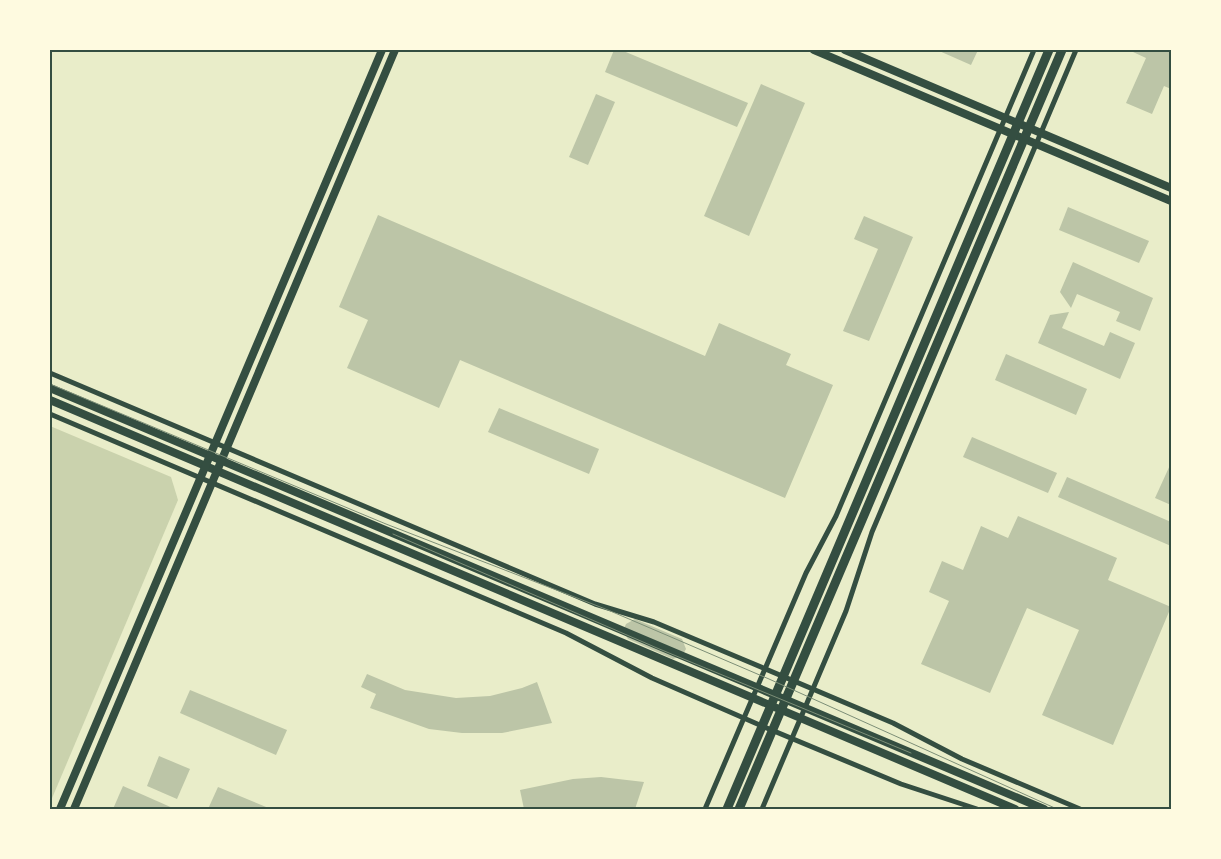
<svg xmlns="http://www.w3.org/2000/svg" width="1221" height="859" font-family="'Source Serif 4',serif">
  <style>
    .green { fill: #cad2ad }
    .building { fill: #bcc5a7 }
    .lines { fill: none; stroke-linecap: round; stroke-linejoin: round }
    .minor { stroke: #344e41; stroke-width: 5 }
    .tertiary { stroke: #344e41; stroke-width: 8 }
    .secondary { stroke: #344e41; stroke-width: 9 }
    .tram { stroke: #7c8e77; stroke-width: 1 }
    .neatline { fill: none; stroke: #344e41; stroke-width: 2 }
  </style>
  <rect width="100%" height="100%" fill="#e9edc9"/>
  <path class="green" d="M50,426l121,51 7,23 -128,303z"/>
  <g class="building">
    <path d="M614,50h7l127,53 -11,24 -132,-55z"/>
    <path d="M937,50h41l-7,15z"/>
    <path d="M1134,50h37v39l-7,-3 -12,28 -26,-11 20,-45 -13,-6z"/>
    <path d="M761,84l44,19 -56,133 -45,-20z"/>
    <path d="M596,94l19,8 -27,63 -19,-8z"/>
    <path d="M1068,207l81,34 -10,22 -80,-33z"/>
    <path d="M378,215l327,141 14,-33 72,31 -5,11 47,20 -48,113 -325,-138 -21,48 -92,-40 21,-48 -29,-13z"/>
    <path d="M864,216l49,21 -44,104 -26,-10 35,-82 -24,-10z"/>
    <path d="M1073,262l80,36 -13,33 -24,-10 4,-9 -43,-18 -6,14 -11,-16z"/>
    <path d="M1069,312l-7,16 42,18 6,-14 25,11 -15,36 -82,-36 12,-28z"/>
    <path d="M1006,354l81,35 -11,26 -81,-35z"/>
    <path d="M499,408l100,41 -10,25 -101,-42z"/>
    <path d="M972,437l85,36 -9,20 -85,-36z"/>
    <path d="M1171,463v42l-16,-7z"/>
    <path d="M1067,477l104,45v24l-113,-49z"/>
    <path d="M1018,516l99,42 -9,22 63,27 -58,138 -71,-30 37,-85 -52,-22 -37,85 -69,-29 28,-63 -20,-9 13,-31 21,9 18,-44 27,12z"/>
    <path d="M635,619l47,20 4,10 -4,7 -9,3 -45,-20 -5,-8 3,-7z"/>
    <path d="M367,674l38,16 51,8 34,-2 32,-8 15,-6 15,41 -50,10h-40l-33,-4 -59,-21 6,-14 -15,-7z"/>
    <path d="M190,690l97,40 -11,25 -96,-42z"/>
    <path d="M159,756l31,13 -13,30 -30,-13z"/>
    <path d="M601,777l43,5 -9,27h-111l-4,-19 53,-11z"/>
    <path d="M123,786l52,23h-62z"/>
    <path d="M218,787l53,22h-63z"/>
  </g>
  <g class="lines">
    <g class="minor">
      <path d="M50,373l545,231 59,18 88,37 151,64 69,36 118,50"/>
      <path d="M50,414l516,219 86,45 110,48 139,58 76,25"/>
      <path d="M705,809l101,-236 30,-57 198,-466"/>
      <path d="M762,809l84,-198 26,-79 204,-482"/>
    </g>
    <g class="tertiary">
      <path d="M814,50l357,151"/>
      <path d="M845,50l326,138"/>
      <path d="M50,388l994,421"/>
      <path d="M50,400l965,409"/>
      <path d="M60,809l322,-759"/>
      <path d="M74,809l321,-759"/>
    </g>
    <g class="secondary">
      <path d="M727,809l322,-759"/>
      <path d="M739,809l323,-759"/>
    </g>
    <g class="tram">
      <path d="M50,384l336,140 222,86 161,69 288,130"/>
      <path d="M393,534l264,114 254,105"/>
    </g>
  </g>
  <rect width="1221" height="859" fill="none" stroke="#fefae0" stroke-width="102"/>
  <rect x="51" y="51" width="1119" height="757" class="neatline"/>
</svg>
